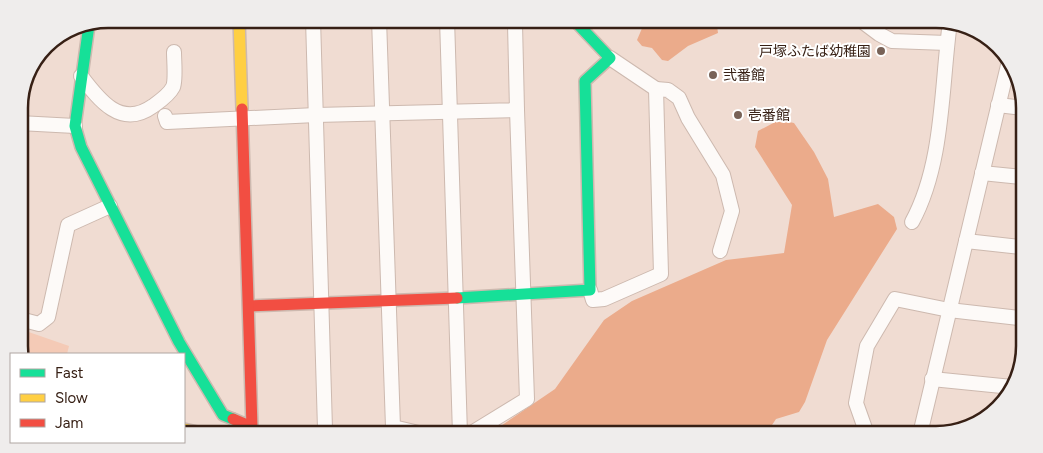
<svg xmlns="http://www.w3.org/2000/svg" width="1043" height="453" font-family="Figtree,'Noto Sans JP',sans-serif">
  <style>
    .green { fill: #f4cab6 }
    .forest { fill: #ebab8b }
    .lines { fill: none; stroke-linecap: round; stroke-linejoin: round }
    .lane-casing { stroke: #cdb9af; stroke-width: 9 }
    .street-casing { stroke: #cdb9af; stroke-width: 16 }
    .fast-casing { stroke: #cdb9af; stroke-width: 14 }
    .slow-casing { stroke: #cdb9af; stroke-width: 14 }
    .jam-casing { stroke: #cdb9af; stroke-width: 14 }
    .lane { stroke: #fdfaf8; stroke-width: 7 }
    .street { stroke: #fdfaf8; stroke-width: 14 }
    .fast { stroke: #16e098; stroke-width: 11 }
    .slow { stroke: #ffcf43; stroke-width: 11 }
    .jam { stroke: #f24e42; stroke-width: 11 }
    .poi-dot { fill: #786257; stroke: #fff; stroke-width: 2 }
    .labels { text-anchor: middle; stroke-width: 4; stroke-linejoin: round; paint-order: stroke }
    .poi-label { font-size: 14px; fill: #372015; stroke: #fff; text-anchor: start }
    .rim { fill: none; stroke: #372015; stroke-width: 2.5 }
  </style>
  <rect width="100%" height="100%" fill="#f0dcd2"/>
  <path class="green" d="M20,329l49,17 -2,8h-47z"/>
  <g class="forest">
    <path d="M646,19h70l2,14 -30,13 -20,15 -6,-1 -10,-12 -10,-2 -5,-6z"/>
    <path d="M779,120l15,3 20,29 14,27 6,38 44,-13 16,13 3,12 -70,111 -22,62 -6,10 -23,7 -10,15h-277l66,-45 49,-69 28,-19 94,-41 58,-7 8,-48 -37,-58 3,-16z"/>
  </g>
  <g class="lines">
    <g class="lane-casing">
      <path id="lane" d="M782,19v1"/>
    </g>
    <g class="street-casing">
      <g id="street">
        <path d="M313,19l12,410"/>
        <path d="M379,19l14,408 30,7"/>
        <path d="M447,19l13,415"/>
        <path d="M859,19l20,15 13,7 55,2"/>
        <path d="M81,76c18,24 40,53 72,30 7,-5 16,-11 20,-19 3,-7 1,-26 1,-35"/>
        <path d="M656,89l12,1 11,8 9,20 35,57 9,36 -12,40"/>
        <path d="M998,105l25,3"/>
        <path d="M165,116l2,6 149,-7 201,-5 -2,-86 5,-5"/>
        <path d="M19,123l56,3"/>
        <path d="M982,173l40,4"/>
        <path d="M912,222c32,-59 29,-135 38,-200"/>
        <path d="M966,241l54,6"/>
        <path d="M590,290l3,10 11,-1 57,-25 -5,-185 -46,-31"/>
        <path d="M20,319l19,5 9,-7 20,-92 42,-19"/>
        <path d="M932,379l80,8"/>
        <path d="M470,434l57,-35 -10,-289"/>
        <path d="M867,434l-11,-31 11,-57 28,-47 54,11 70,8"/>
        <path d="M920,434l89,-373"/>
      </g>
    </g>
    <g class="fast-casing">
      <g id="fast">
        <path d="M89,25l-14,101 6,21 98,195 44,73 10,4"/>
        <path d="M457,298l133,-8 -5,-209 25,-23 -37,-39"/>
      </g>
    </g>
    <g class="slow-casing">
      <g id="slow">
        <path d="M239,19l3,90"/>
        <path d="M184,429l22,5"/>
      </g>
    </g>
    <g class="jam-casing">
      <g id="jam">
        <path d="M249,306l208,-8"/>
        <path d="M233,419l19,8 -10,-318"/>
      </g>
    </g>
    <use href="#lane" class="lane"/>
    <use href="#street" class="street"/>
    <use href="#fast" class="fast"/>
    <use href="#slow" class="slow"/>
    <use href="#jam" class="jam"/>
  </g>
  <g class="poi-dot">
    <circle cx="881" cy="51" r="5"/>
    <circle cx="713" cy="75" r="5"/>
    <circle cx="738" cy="115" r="5"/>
  </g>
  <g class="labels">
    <g class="poi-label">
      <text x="871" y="56" text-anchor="end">戸塚ふたば幼稚園</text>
      <text x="723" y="80">弐番館</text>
      <text x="748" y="120">壱番館</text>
    </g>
  </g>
  <path d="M0 0H1043V453H0ZM108 28H936A80 80 0 0 1 1016 108V346A80 80 0 0 1 936 426H108A80 80 0 0 1 28 346V108A80 80 0 0 1 108 28Z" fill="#efedec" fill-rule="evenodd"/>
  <path class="rim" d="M108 28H936A80 80 0 0 1 1016 108V346A80 80 0 0 1 936 426H108A80 80 0 0 1 28 346V108A80 80 0 0 1 108 28Z"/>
  <rect x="10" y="353" width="175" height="90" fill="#ffffff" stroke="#afa6a1"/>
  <rect x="20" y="369" width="25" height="8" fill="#16e098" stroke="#afa6a1"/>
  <text x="55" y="378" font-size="15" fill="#372015">Fast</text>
  <rect x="20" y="394" width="25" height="8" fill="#ffcf43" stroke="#afa6a1"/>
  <text x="55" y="403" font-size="15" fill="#372015">Slow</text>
  <rect x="20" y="419" width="25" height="8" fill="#f24e42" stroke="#afa6a1"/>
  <text x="55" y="428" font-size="15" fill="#372015">Jam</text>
</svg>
